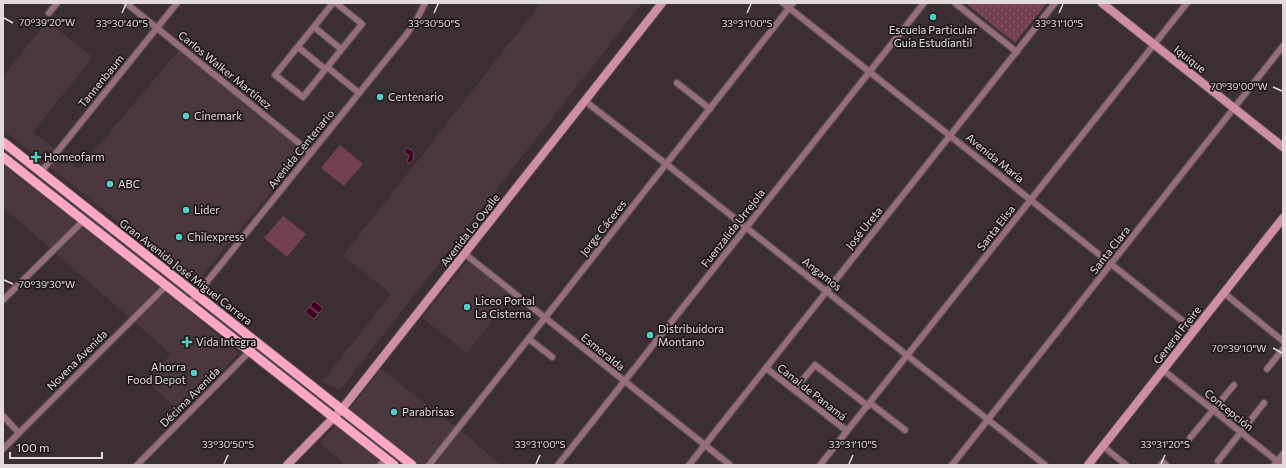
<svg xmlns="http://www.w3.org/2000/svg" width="1286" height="468" font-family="Commissioner,sans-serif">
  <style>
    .built { fill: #4b373e }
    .grass { fill: #733f53 }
    .park { fill: url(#park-dots) }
    .water { fill: #410122; stroke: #71425a }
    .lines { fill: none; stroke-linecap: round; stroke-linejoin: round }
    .street-casing { stroke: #5a4e51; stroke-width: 8 }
    .secondary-casing { stroke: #5a4e51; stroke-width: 10 }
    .primary-casing { stroke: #5a4e51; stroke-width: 11 }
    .street { stroke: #976e7c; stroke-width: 5.5 }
    .secondary { stroke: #cf8ea6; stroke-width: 8 }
    .primary { stroke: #fba7c5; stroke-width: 9 }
    .ticks { fill: none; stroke: #e2d9dc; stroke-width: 1.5 }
    .poi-dot { fill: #55cec4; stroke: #1f191b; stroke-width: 1.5 }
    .labels { text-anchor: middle; stroke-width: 3.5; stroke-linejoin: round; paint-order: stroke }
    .poi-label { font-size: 11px; fill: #e2d9dc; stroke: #1f191b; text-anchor: start }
    .street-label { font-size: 11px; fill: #e2d9dc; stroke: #1f191b }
    .ticks-label { font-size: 10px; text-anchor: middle; fill: #e2d9dc; stroke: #1f191b; stroke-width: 3.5; stroke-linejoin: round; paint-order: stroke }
  </style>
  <defs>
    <pattern id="park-dots" width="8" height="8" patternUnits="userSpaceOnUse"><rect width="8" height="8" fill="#733f53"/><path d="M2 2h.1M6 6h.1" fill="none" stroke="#875a6b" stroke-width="1.8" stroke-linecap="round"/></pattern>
  </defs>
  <rect width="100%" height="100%" fill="#3c2f33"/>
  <g class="built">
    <path d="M541,3h101l-302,387 -18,-8 69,-88 -48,-38z"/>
    <path d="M47,21l46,36 -60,75 46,37 100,-119 125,102 -108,131 -193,-153v-53z"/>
    <path d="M3,165l164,128 72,60 -58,60 -34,-32 24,-27 -168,-147z"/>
    <path d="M467,261l44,35 -44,57 -45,-35z"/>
    <path d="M381,369l80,62 40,34h-156l-25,-22 33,-38z"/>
  </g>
  <g class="grass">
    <path d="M340,145l23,19 -19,22 -23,-18z"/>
    <path d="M283,216l23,18 -19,23 -23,-19z"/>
  </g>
  <path class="park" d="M965,3h82l-32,40z"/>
  <g class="water">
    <path d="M406,148l6,2 2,3 -1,7 -4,3 -2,-1 2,-7 -5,-3z"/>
    <path d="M314,301l9,7 -4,5 -9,-7z"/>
    <path d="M309,307l9,7 -4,5 -9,-7z"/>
  </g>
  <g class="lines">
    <g class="street-casing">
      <g id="street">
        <path d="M126,3l185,150"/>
        <path d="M333,3l-58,72 28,22 59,-73 -26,-21"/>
        <path d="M783,3l411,327"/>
        <path d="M955,3l62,49"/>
        <path d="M49,13l8,-10"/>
        <path d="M314,27l27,22"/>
        <path d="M298,47l27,22"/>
        <path d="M327,67l32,26"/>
        <path d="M677,83l33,26"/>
        <path d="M585,101l85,66 375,298"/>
        <path d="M41,172l136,-169"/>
        <path d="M465,254l265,211"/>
        <path d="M1224,293l59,48"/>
        <path d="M3,300l80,-79"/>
        <path d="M189,304l217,-269 11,-16 8,-16"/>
        <path d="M529,339l23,18"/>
        <path d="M766,368l81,63"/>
        <path d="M1267,369l16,-20"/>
        <path d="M1163,370l119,95"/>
        <path d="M794,390l21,-25 53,41"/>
        <path d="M870,403l35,27"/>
        <path d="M3,416l16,17"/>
        <path d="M1190,438l44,-53"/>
        <path d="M1103,446l23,19"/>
        <path d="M3,449l163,-163"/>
        <path d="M1218,461l46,-58"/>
        <path d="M137,465l120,-121"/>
        <path d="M380,465l6,-7"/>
        <path d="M429,465l364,-462"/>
        <path d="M558,465l366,-462"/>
        <path d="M689,465l366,-462"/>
        <path d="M820,465l367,-462"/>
        <path d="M952,465l331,-419"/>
        <path d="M1161,465l2,-3 3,3"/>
        <path d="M1274,465l9,-11"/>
      </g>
    </g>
    <g class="secondary-casing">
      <g id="secondary">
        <path d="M1102,3l181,144"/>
        <path d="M287,465l55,-56 320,-406"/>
        <path d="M1088,465l195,-247"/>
      </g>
    </g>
    <g class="primary-casing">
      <g id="primary">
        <path d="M3,142l409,323"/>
        <path d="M3,157l391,308"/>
      </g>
    </g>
    <use href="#street" class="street"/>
    <use href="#secondary" class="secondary"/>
    <use href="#primary" class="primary"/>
  </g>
  <path class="ticks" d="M122,13l4,-9M434,13l4,-9M747,13l4,-9M1059,13l4,-9M4,18l9,5M1273,87l9,4M4,280l9,4M1273,348l9,5M224,464l4,-9M536,464l4,-9M849,464l4,-9M1161,464l4,-9"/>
  <g class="poi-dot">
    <circle cx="933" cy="17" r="4"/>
    <circle cx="380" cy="97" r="4"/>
    <circle cx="186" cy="116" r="4"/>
    <path d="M34 151h4v4h4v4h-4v4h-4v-4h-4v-4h4z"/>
    <circle cx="110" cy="184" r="4"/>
    <circle cx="186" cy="210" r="4"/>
    <circle cx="179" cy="237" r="4"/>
    <circle cx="467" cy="307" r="4"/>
    <circle cx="650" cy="335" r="4"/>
    <path d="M185 336h4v4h4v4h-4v4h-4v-4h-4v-4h4z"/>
    <circle cx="194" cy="373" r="4"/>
    <circle cx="394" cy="412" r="4"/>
  </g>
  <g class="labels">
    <g class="poi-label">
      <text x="933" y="34" text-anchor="middle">Escuela Particular<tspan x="933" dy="13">Guía Estudiantil</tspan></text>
      <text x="388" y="101">Centenario</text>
      <text x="194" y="120">Cinemark</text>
      <text x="44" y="161">Homeofarm</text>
      <text x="118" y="188">ABC</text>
      <text x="194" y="214">Lider</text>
      <text x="187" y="241">Chilexpress</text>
      <text x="475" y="305">Liceo Portal<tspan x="475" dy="13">La Cisterna</tspan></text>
      <text x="658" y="333">Distribuidora<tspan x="658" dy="13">Montano</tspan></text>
      <text x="196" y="346">Vida Integra</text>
      <text x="186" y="371" text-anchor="end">Ahorra<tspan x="186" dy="13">Food Depot</tspan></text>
      <text x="402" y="416">Parabrisas</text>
    </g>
    <g class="street-label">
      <text transform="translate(1190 59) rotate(38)" y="4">Iquique</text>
      <text transform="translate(225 70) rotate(39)" y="4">Carlos Walker Martínez</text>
      <text transform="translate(101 81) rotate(-51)" y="4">Tannenbaum</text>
      <text transform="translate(301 149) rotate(-51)" y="4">Avenida Centenario</text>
      <text transform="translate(995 158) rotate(39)" y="4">Avenida María</text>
      <text transform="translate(603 228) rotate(-52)" y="4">Jorge Cáceres</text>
      <text transform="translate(733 228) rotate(-52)" y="4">Fuenzalida Urrejola</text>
      <text transform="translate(864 228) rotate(-51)" y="4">José Ureta</text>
      <text transform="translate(996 228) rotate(-52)" y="4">Santa Elisa</text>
      <text transform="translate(470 230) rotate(-52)" y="4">Avenida Lo Ovalle</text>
      <text transform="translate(1110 250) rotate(-52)" y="4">Santa Clara</text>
      <text transform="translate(186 272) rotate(38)" y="4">Gran Avenida José Miguel Carrera</text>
      <text transform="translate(822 274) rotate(38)" y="4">Angamos</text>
      <text transform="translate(1177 335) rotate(-52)" y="4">General Freire</text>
      <text transform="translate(603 352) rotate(39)" y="4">Esmeralda</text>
      <text transform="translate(77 360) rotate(-45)" y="4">Novena Avenida</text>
      <text transform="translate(812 392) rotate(38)" y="4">Canal de Panamá</text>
      <text transform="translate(190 397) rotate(-45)" y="4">Décima Avenida</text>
      <text transform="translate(1229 410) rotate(39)" y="4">Concepción</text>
    </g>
  </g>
  <g class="ticks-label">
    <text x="47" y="26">70°39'20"W</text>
    <text x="122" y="27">33°30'40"S</text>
    <text x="434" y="27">33°30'50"S</text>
    <text x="747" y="27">33°31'00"S</text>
    <text x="1059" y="27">33°31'10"S</text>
    <text x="1239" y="90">70°39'00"W</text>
    <text x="47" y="288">70°39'30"W</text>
    <text x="1239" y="352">70°39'10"W</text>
    <text x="228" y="448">33°30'50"S</text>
    <text x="540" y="448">33°31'00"S</text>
    <text x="853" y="448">33°31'10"S</text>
    <text x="1165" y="448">33°31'20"S</text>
  </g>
  <rect width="1286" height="468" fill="none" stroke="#e2d9dc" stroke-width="8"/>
  <path d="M10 452v6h92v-6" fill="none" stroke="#e2d9dc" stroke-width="2"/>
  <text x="16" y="452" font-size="12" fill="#e2d9dc" stroke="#1f191b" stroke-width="3" paint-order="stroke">100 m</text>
</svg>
